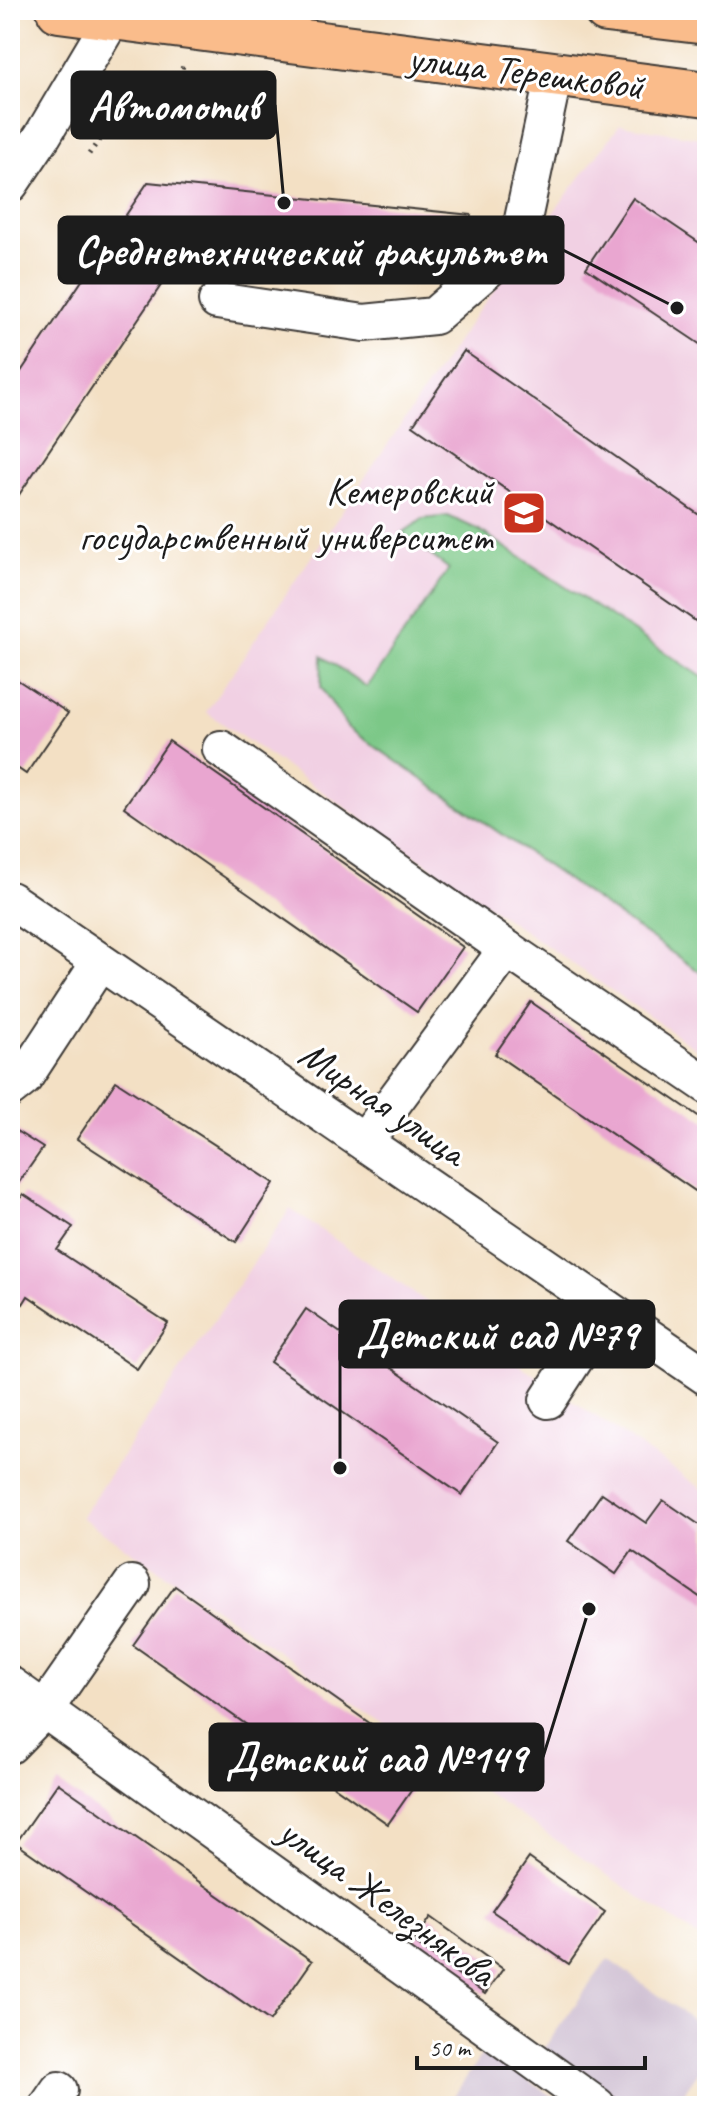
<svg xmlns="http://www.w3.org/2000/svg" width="717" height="2116" font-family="Caveat,sans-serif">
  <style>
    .built { fill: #f1d0e3 }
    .industrial { fill: #cebed1 }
    .green { fill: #7cc887; stroke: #4c7252; stroke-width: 2 }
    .building { fill: #e9a6d0 }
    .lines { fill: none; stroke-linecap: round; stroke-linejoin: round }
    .minor-casing { stroke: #3c3935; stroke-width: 40 }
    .major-casing { stroke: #3c3935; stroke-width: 48 }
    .path { stroke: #3c3935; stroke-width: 5; stroke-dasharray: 2 6; stroke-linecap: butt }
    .minor { stroke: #fff; stroke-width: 36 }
    .major { stroke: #fabc8b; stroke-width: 44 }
    .labels { text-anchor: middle; stroke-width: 6; stroke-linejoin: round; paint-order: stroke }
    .street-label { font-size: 40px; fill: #1c1c1c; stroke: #fff }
    .poi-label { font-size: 40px; fill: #1c1c1c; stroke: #fff; text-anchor: end }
    .leader { fill: none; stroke: #1c1c1c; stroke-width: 3 }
    .callout-dot { fill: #1c1c1c; stroke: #fff; stroke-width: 3 }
    .callout { fill: #1c1c1c; stroke: #1c1c1c; stroke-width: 3 }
    .callout-label { font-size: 42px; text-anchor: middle; font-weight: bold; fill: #fff }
  </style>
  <rect width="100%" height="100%" fill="#fff"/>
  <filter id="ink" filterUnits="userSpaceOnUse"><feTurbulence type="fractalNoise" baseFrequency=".0125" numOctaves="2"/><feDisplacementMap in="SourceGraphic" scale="16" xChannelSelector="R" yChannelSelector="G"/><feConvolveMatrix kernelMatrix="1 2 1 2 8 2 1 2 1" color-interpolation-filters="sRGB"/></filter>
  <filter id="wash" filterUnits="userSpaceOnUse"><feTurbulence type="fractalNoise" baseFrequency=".006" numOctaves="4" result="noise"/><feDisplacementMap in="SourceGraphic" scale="32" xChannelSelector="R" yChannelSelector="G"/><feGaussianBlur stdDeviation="1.8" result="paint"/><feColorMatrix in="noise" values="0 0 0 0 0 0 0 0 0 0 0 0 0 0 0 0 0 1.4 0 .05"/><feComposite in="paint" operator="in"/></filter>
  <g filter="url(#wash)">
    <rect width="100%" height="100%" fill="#f3e0c4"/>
    <g class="built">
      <path d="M620,125l87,14v917l-501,-344 270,-398z"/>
      <path d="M290,1209l417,283v451l-626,-426z"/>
    </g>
    <g class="industrial">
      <path d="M608,1959l99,71v30l-33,46h-54l-78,-55z"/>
      <path d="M485,2050l81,56h-119z"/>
    </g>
    <path class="green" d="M448,516l31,14 228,150v297l-360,-250 -26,-40 1,-31 45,31 82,-118 -47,-36 21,-14z"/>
    <g id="blocks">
      <g class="building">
        <path d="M148,182l323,33 -10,66 -276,-31 -175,258v-120z"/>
        <path d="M633,198l74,50v101l-121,-81z"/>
        <path d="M464,351l241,168 2,-4v114l-294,-204z"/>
        <path d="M10,675l58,38 -42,61 -16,-11z"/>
        <path d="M169,741l294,206 -46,65 -293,-205z"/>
        <path d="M531,1002l176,120v77l-212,-145z"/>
        <path d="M116,1081l158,102 -38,59 -159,-103z"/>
        <path d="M10,1127l33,21 -33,47z"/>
        <path d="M23,1194l50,33 -16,23 111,73 -31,46 -109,-73 -5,8 -13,-9v-80z"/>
        <path d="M306,1309l192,133 -36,53 -192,-133z"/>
        <path d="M602,1493l44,30 17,-23 44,30v72l-75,-51 -16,23 -48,-33z"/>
        <path d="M175,1586l254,179 -41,59 -255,-179z"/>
        <path d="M58,1783l254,178 -42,60 -254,-178z"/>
        <path d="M529,1858l76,54 -36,52 -77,-53z"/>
        <path d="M431,1917l72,52 -18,25 -71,-52z"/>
      </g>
    </g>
  </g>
  <g filter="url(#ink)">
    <use href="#blocks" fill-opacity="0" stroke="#3c3935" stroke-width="2"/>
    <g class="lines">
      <g class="minor-casing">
        <g id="minor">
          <path d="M10,184l33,-49 70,-118"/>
          <path d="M217,301l147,22 70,-7 84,-73 36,-169"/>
          <path d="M221,749l286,200"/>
          <path d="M10,900l697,477"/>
          <path d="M10,1089l14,-11 76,-116"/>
          <path d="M364,1142l143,-193 200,136"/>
          <path d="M548,1400l59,-91"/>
          <path d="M10,1685l587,421"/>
          <path d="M10,1745l35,-36 87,-125"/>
          <path d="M48,2106l11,-16"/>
        </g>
      </g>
      <g class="major-casing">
        <g id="major">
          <path d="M59,10l648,84"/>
          <path d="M606,10l101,12"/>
        </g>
      </g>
      <path class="path" d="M89,154l13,-18 30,-12 36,4 15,-63"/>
      <use href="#minor" class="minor"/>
      <use href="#major" class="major"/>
    </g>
  </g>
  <defs>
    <g id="university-square" transform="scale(2.3)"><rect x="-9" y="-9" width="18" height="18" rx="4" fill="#c8321e" stroke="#fff"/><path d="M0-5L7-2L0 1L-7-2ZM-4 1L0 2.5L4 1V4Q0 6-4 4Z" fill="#fff"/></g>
  </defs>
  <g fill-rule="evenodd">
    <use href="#university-square" x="524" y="513"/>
  </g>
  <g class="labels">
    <g class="street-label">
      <text transform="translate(526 71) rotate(7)" y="14">улица Терешковой</text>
      <text transform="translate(383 1102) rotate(34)" y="14">Мирная улица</text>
      <text transform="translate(388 1901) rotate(36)" y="14">улица Железнякова</text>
    </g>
    <g class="poi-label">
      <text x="493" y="504">Кемеровский<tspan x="493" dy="46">государственный университет</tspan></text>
    </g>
  </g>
  <path class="leader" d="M284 203L275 105M677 308L563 250M340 1468L340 1334M589 1609L543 1757"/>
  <g class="callout-dot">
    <circle cx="284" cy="203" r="8"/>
    <circle cx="677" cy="308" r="8"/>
    <circle cx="340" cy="1468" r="8"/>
    <circle cx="589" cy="1609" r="8"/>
  </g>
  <g class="callout">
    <rect x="72" y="72" width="203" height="66" rx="8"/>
    <rect x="59" y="217" width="504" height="66" rx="8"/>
    <rect x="340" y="1301" width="314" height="66" rx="8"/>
    <rect x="210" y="1724" width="333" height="66" rx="8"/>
  </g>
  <g class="callout-label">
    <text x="174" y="120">Автомотив</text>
    <text x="311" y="265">Среднетехнический факультет</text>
    <text x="497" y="1349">Детский сад №79</text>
    <text x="376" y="1772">Детский сад №149</text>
  </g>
  <rect width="717" height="2116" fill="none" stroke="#fff" stroke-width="40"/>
  <path d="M417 2056v12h228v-12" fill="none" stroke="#1c1c1c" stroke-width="4"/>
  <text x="429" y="2056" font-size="24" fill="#1c1c1c" stroke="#ffffff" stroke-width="6" paint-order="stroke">50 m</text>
</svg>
